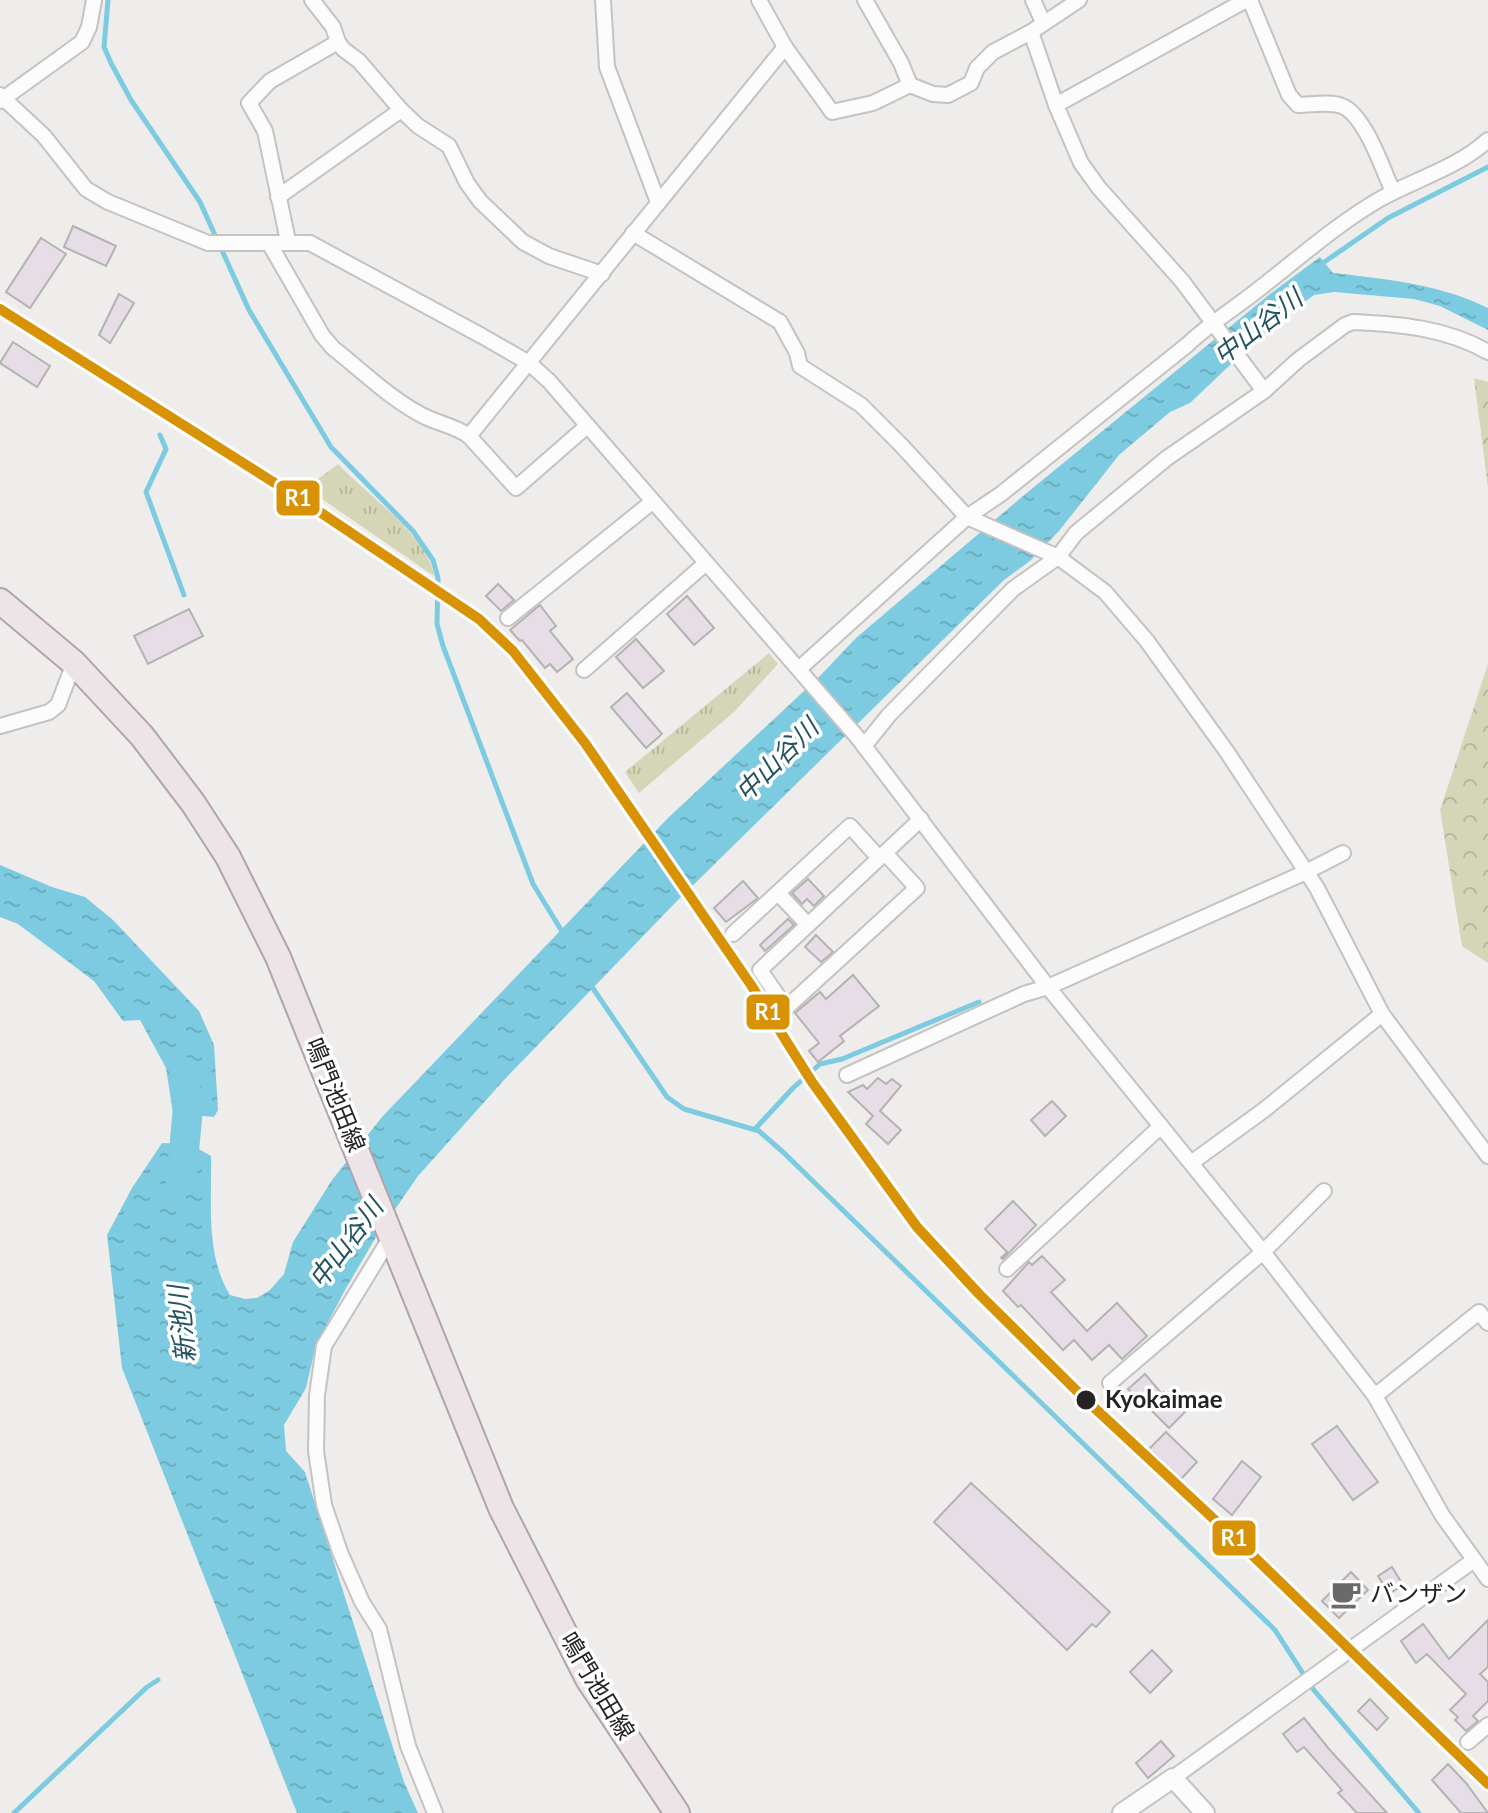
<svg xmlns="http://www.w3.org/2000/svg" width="1488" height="1813" font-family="Lato,'Noto Sans JP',sans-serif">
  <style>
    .grass { fill: url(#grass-tufts) }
    .forest { fill: url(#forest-crowns) }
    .water { fill: url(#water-ripples) }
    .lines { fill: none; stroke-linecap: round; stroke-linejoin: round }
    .stream { stroke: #7ccbe0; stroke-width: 5 }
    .river { stroke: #7ccbe0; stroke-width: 30 }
    .building { fill: #e6dde7; stroke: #b4b3b2; stroke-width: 2 }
    .minor-casing { stroke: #c4c3c1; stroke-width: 18 }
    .tertiary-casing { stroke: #c4c3c1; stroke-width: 22 }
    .primary-casing { stroke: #b1a3a9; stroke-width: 28 }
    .minor { stroke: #fdfcfc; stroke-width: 14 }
    .tertiary { stroke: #fdfcfc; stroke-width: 18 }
    .primary { stroke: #ede4e8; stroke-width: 24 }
    .rail-1-casing { stroke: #fff; stroke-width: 16 }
    .rail-1 { stroke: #d89205; stroke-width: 10 }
    .stop-dot { fill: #252323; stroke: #fff; stroke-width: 3 }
    .labels { text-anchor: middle; stroke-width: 7; stroke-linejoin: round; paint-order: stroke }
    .street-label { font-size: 24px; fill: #252323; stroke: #fff }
    .stop-label { font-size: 24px; font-weight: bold; fill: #252323; stroke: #fff; text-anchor: start }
    .poi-label { font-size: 24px; fill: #252323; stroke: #fff; text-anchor: start }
    .water-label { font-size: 26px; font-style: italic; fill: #235360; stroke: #fff }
    .line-badge { stroke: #fff; stroke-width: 3 }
    .badge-label { font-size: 22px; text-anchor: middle; font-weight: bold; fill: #fff }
  </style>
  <defs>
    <pattern id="grass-tufts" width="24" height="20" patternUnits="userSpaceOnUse" patternTransform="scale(2)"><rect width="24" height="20" fill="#d5d6b8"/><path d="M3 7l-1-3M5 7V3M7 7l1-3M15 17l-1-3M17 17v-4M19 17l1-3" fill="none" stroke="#b7b79e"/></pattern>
    <pattern id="forest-crowns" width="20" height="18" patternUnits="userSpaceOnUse" patternTransform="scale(2)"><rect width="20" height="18" fill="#d5d6b8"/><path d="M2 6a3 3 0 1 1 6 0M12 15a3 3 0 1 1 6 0" fill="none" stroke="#b7b79e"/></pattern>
    <pattern id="water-ripples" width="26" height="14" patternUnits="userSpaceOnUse" patternTransform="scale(2)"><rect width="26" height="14" fill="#7ccbe0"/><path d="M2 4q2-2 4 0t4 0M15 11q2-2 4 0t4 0" fill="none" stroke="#6baec0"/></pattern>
  </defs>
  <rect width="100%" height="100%" fill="#efedeb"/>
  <g class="grass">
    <path d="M338,464c27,29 91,73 96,112l-128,-88z"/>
    <path d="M769,653l9,11 -44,48 -95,81 -14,-21z"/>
  </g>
  <g class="forest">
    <path d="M1474,378l14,4v106z"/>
    <path d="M1488,664v299l-26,-17 -22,-136z"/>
  </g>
  <g class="water">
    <path d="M1320,257l13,16c54,6 106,11 155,35v22l-48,-24 -26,-7 -80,-7 -20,3 -44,32 -80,76 -20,9 -51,43 -60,76 -29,30 -26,19 -328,322 -172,178 -86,96 -42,61 -31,53 -29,55 -10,43 -22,37 2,26 19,21 99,310 14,31h-121l-175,-445 -15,-133 25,-47 30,-45 28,1 21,12c1,46 -6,99 19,139l15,4 12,-1 13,-8 14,-16 9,-32 39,-62 50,-63 286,-299 151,-141 37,-39 167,-142 247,-202z"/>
    <path d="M0,865l52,22 33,10 28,23 86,91 15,34 4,65 -4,7 -41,-4 -7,-45 -26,-48 -17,1 -29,-40 -76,-57 -18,-7z"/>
  </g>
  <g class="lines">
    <g class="stream">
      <path d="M108,0l-4,47 7,16 20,37 69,102 49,108 82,137 82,84 20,29 5,18 -1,46 6,22 90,238 30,49"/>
      <path d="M1320,265l68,-47 100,-51"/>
      <path d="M160,435l6,14 -20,43 38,103"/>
      <path d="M590,984l77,113 17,12 75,22 25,22 491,477 38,59 106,124"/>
      <path d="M755,1129l38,-41 27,-24 22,-5 137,-57"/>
      <path d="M14,1813l133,-126 11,-7"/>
    </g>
    <path class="river" d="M181,1182l7,-74 -4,-36"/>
  </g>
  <g class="building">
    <path d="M73,226l43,20 -10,20 -42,-19z"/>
    <path d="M41,238l25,16 -36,54 -24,-16z"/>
    <path d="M119,294l15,9 -24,40 -11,-8z"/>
    <path d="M13,342l37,24 -13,21 -37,-24z"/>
    <path d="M498,584l16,16 -13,11 -15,-15z"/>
    <path d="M687,596l27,32 -20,17 -27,-31z"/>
    <path d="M540,605l16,21 -6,5 23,28 -16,13 -7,-8 -5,4 -23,-28 -2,1 -10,-11z"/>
    <path d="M189,609l14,27 -55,28 -14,-28z"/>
    <path d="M636,639l28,32 -21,17 -27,-31z"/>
    <path d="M627,693l35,41 -16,14 -35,-41z"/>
    <path d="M808,879l16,17 -10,10 -7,-7 -5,5 -10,-11z"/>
    <path d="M743,881l15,17 -32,24 -12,-14z"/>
    <path d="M788,919l6,6 -29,26 -5,-6z"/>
    <path d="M816,935l17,17 -12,10 -16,-15z"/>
    <path d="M853,975l26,31 -39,30 4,5 -26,21 -9,-11 10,-8 -24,-30 25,-21 6,7z"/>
    <path d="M878,1078l8,6 6,-5 9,7 -21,25 21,19 -13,14 -22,-20 7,-8 -25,-24 15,-7 4,4z"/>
    <path d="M1052,1101l14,15 -21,20 -14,-16z"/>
    <path d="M1013,1201l23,24 -33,34 -2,-1 6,-6 -22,-23z"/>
    <path d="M1042,1256l23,24 -14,12 36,39 30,-28 30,33 -25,23 -13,-14 -17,15 -18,-20 -11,10 -42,-45 -3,2 -15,-16 26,-29 3,3z"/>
    <path d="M1145,1374l17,20 2,-2 21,20 -16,16 -24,-24 -2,2 -15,-17z"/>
    <path d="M1337,1426l41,56 -25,18 -41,-56z"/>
    <path d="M1166,1432l31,30 -16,17 -32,-30z"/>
    <path d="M1242,1461l19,16 -29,38 -19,-16z"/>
    <path d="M971,1483l139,129 -14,15 -4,-3 -25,26 -133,-128z"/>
    <path d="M1392,1567l11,18 -14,9 -11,-18z"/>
    <path d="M1351,1572l17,18 -29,28 -17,-17z"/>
    <path d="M1488,1620v47l-8,7 8,8v19l-15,15 5,5 -12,10 -11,-11 3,-3 -8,-7 16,-16 -39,-40 -11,9 -15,-22 22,-17 26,35z"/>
    <path d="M1152,1650l20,21 -22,22 -20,-21z"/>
    <path d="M1370,1699l18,19 -11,12 -19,-19z"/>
    <path d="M1304,1718l25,31 58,64h-30l-19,-20 4,-3 -38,-43 -7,5 -14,-18z"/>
    <path d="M1161,1741l13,15 -26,22 -12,-15z"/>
    <path d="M1448,1764l18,19 22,30h-27l-29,-33z"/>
  </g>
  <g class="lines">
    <g class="minor-casing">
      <g id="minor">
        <path d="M603,0l4,67 51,135"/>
        <path d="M759,0l26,47 47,65 41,-9 37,-18 23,9 15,1 23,-12 6,-15 16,-16 38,-20 48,-32"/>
        <path d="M865,0l36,63 9,22"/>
        <path d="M1033,0l10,22"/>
        <path d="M1250,0l39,95 9,10c13,0 32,-4 44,1 23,9 41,64 51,86"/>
        <path d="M1031,32l25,73 25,58 18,25 83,93 82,110"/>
        <path d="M0,95l44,41 42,53 22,13 100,41h102l172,93 47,27 20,18 309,357 190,249 215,265 112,144 67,119 46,64"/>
        <path d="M0,101l82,-59 7,-15 5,-27"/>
        <path d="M1056,105l190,-105"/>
        <path d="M401,110l17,16 31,20 18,37 13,18 43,41 26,14 53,18"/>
        <path d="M278,197l123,-87 -42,-49 -16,-12 -5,-7"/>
        <path d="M633,233l147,89 17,31 3,13 61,39 41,41 65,71 91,40 47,35 42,49 80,111 90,136 65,126 106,142"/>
        <path d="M288,241l-23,-110 -16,-28 21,-22 68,-39 -5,-15 -21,-27"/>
        <path d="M269,243l53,92 11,13c27,21 54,48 85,65 16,10 36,12 51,23l47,52 71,-62"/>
        <path d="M469,436l316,-389"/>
        <path d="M508,618l144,-116"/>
        <path d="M800,668l167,-151 34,-23 186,-149c23,-22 47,-36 72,-56 40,-31 79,-66 123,-91 36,-20 75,-30 106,-58"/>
        <path d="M584,670l122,-107"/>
        <path d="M0,726l49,-14 9,-7 16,-42"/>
        <path d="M864,746l25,-31 124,-126 45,-32 18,-24 91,-75 97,-67 34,-31 47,-35 8,-3c47,2 93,6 135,30"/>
        <path d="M885,853l32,35 -131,120 -26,-38 161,-151"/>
        <path d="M778,893l30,32"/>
        <path d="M733,934l117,-108 29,32"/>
        <path d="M847,1075l177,-81 24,-7 258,-115 37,-19"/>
        <path d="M1191,1163l73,-53 118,-96"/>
        <path d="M392,1235l-68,111 -7,49 -1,56 8,54 16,47 22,50 17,27 29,117 27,67"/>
        <path d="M1007,1269l154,-143"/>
        <path d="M1110,1383l153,-131 61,-61"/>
        <path d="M1375,1396l104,-84 9,11"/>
        <path d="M1468,1742l20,-17"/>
        <path d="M1173,1778l301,-218"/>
      </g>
    </g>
    <g class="tertiary-casing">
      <path id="tertiary" d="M1122,1813l51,-35 32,35"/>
    </g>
    <g class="primary-casing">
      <path id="primary" d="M0,601l74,62 68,73 51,67 35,54 50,100 223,551 87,171 89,134"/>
    </g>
    <use href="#minor" class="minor"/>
    <use href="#tertiary" class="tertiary"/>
    <use href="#primary" class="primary"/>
    <g class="rail-1-casing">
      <path id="rail-1" d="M0,309l311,197 168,113 34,32 72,92 166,242 61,97 105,145 62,67 107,106 161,150 241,234"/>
    </g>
    <use href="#rail-1" class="rail-1"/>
  </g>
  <defs>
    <g id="cafe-bare" transform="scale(2.4)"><path d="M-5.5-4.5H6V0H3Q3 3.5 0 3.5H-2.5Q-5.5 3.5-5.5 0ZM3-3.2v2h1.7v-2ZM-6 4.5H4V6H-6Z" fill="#6c6a69" stroke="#fff" stroke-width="2.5" paint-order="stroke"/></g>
  </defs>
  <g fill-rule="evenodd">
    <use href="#cafe-bare" x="1346" y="1594"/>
  </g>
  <circle class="stop-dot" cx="1086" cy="1400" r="11"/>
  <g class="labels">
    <g class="street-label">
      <text transform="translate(335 1095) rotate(68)" y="8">鳴門池田線</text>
      <text transform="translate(597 1686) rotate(59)" y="8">鳴門池田線</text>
    </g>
    <g class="stop-label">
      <text x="1105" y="1408">Kyokaimae</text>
    </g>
    <g class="poi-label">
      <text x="1370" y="1602">バンザン</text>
    </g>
    <g class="water-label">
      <text transform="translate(1258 327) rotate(-38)" y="9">中山谷川</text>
      <text transform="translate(777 760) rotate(-45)" y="9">中山谷川</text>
      <text transform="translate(346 1243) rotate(-53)" y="9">中山谷川</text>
      <text transform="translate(182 1324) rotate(-96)" y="9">新池川</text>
    </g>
  </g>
  <g class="line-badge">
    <rect x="275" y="479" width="46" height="38" rx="8" fill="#d89205"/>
    <rect x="745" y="993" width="46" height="38" rx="8" fill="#d89205"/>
    <rect x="1211" y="1519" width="46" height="38" rx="8" fill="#d89205"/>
  </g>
  <g class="badge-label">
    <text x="298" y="506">R1</text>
    <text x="768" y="1020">R1</text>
    <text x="1234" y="1546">R1</text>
  </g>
</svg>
